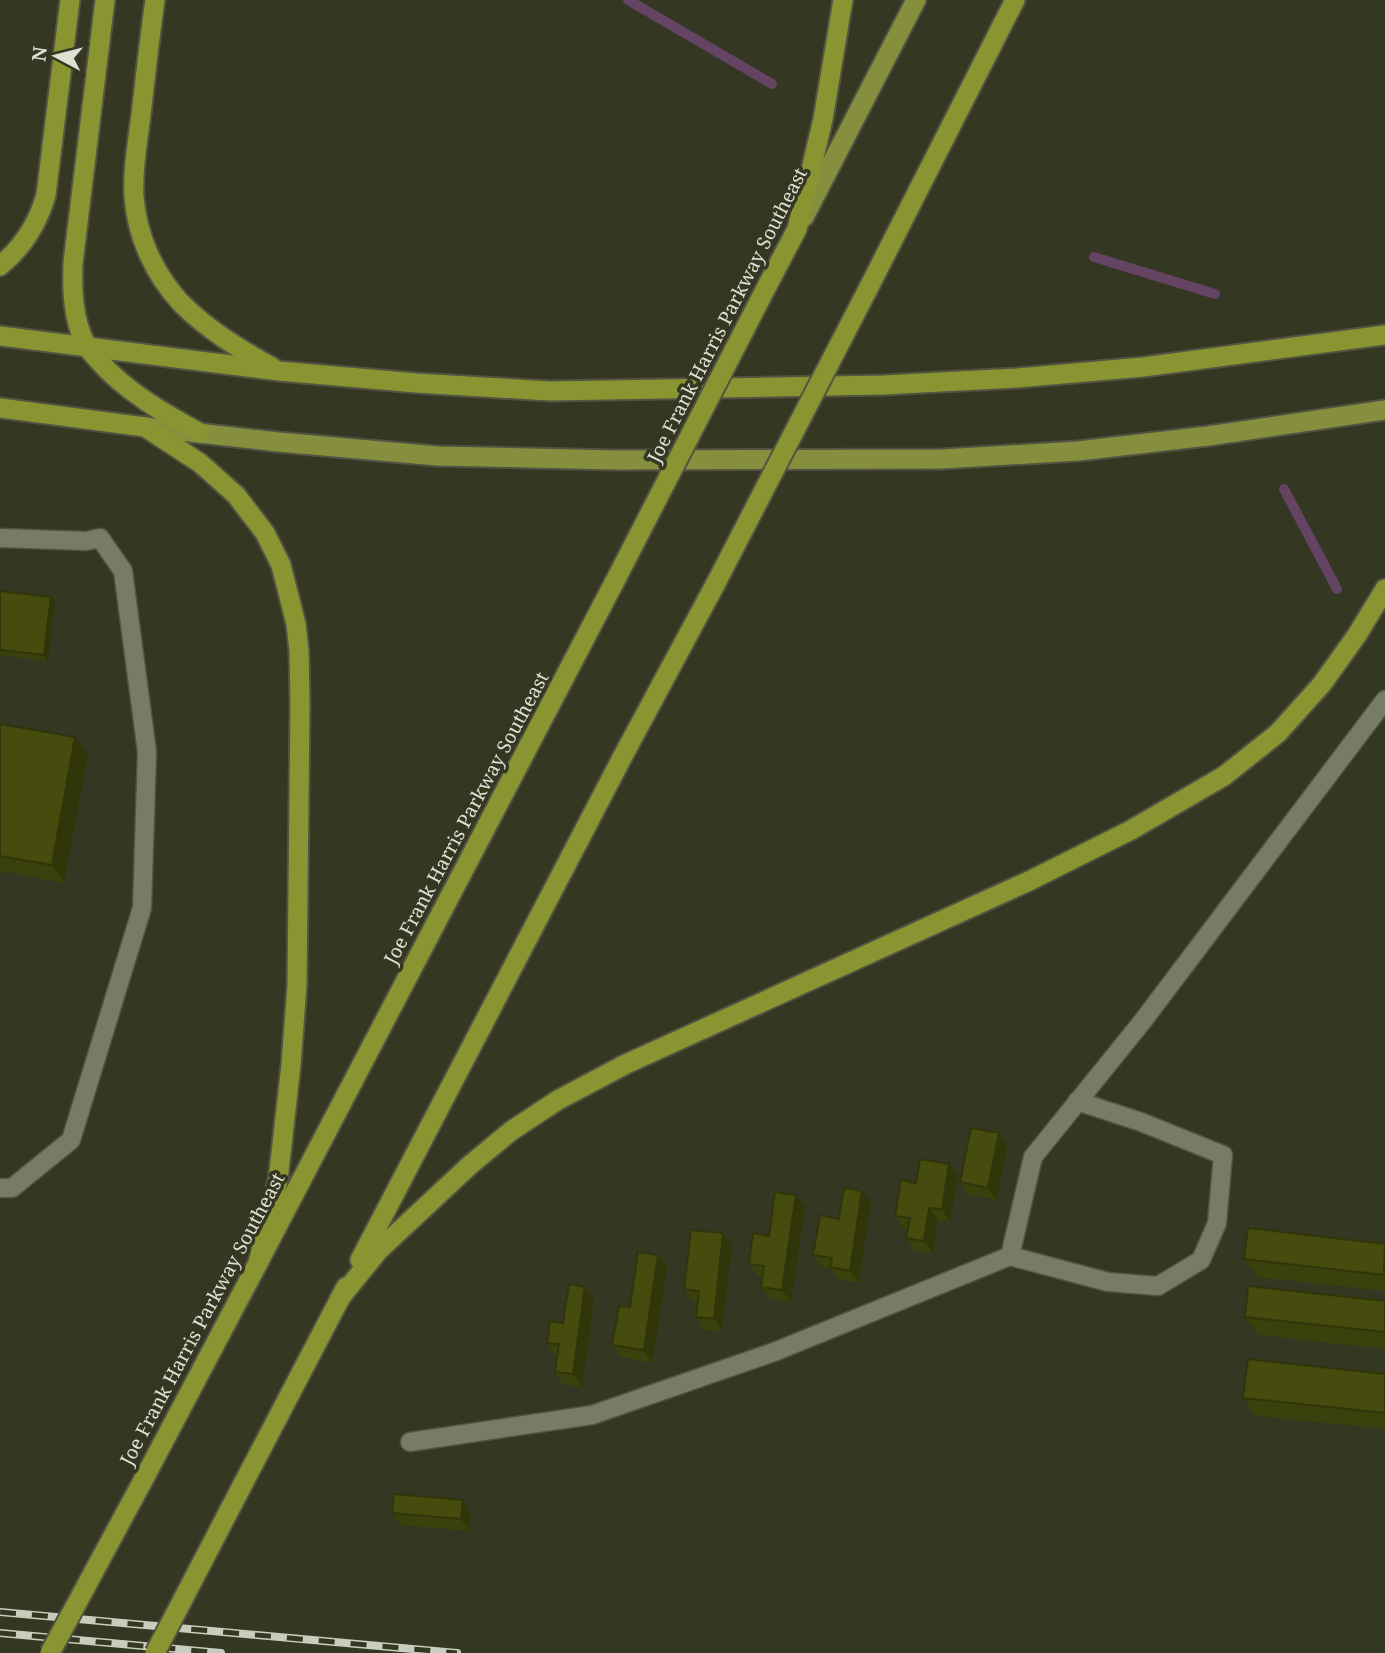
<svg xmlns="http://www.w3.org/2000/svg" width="1385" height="1653" font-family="'Noto Serif',serif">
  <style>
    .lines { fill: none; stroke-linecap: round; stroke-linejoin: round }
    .stream { stroke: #654363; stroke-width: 10 }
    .service-casing { stroke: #525442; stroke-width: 21 }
    .primary-casing { stroke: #525442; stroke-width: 23 }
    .trunk-casing { stroke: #525442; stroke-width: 23 }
    .service { stroke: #787c64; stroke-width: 18 }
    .primary { stroke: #868f3e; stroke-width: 19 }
    .trunk { stroke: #8a9532; stroke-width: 19 }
    .rail-casing { stroke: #cacdbe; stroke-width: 8 }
    .rail { stroke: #343722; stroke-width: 5; stroke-dasharray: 16; stroke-linecap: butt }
    .trunk-bridge-casing { stroke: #525442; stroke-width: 23; stroke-linecap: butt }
    .trunk-bridge { stroke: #8a9532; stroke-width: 19 }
    .wall { fill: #3b410c }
    .shaded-wall { fill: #30350a }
    .building { fill: #454c0e; stroke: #30350a; stroke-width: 2 }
    .labels { text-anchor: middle; stroke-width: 7; stroke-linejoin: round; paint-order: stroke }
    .street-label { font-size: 19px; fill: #dde0d2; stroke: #343722 }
  </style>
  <rect width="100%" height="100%" fill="#343722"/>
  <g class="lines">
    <g class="stream">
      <path d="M628,0l144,84"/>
      <path d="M1094,257l121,37"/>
      <path d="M1284,489l53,100"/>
    </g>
    <g class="service-casing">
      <g id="service">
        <path d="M0,538l86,3 14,-3 23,33 24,181 -5,156 -71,232 -59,48h-12"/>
        <path d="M1010,1256l98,26 50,4 43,-26 16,-37 6,-68 -82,-33 -64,-21"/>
        <path d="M410,1442l182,-27 182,-63 236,-96 23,-99 109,-135 243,-322"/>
      </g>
    </g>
    <g class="primary-casing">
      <g id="primary">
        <path d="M804,217l112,-217"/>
        <path d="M145,427l133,15 160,14 179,4 325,-1 136,-8 130,-15 177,-26"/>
      </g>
    </g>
    <g class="trunk-casing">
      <g id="trunk">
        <path d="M105,0l-32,263c-1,28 0,55 12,80 3,7 9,12 13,17 28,32 66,53 102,73"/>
        <path d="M155,0c-5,35 -9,71 -13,106 -3,30 -10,61 -8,91 3,39 20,77 47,106 27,27 58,46 91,64"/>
        <path d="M0,266c23,-19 38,-43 46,-71l24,-195"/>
        <path d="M868,289l147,-289"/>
        <path d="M765,290l32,-61 26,-110 20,-119"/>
        <path d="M0,336l279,35 137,12 134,8 333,-6 134,-7 126,-11 242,-32"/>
        <path d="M0,408l145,19 55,36 36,32 29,38 16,32 15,59 3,27 1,53 -3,281 -6,80 -13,115 -20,83"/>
        <path d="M360,1260l264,-506 92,-171"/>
        <path d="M340,1298l39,-48 91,-85 41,-34 47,-31 68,-36 403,-183 102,-51 93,-54 54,-43 44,-49 35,-49 28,-46"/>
        <path d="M147,1473l111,-210 357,-682"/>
        <path d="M244,1482l102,-195"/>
      </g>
    </g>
    <use href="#service" class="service"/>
    <use href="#primary" class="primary"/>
    <use href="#trunk" class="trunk"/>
    <g class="rail-casing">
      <g id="rail">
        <path d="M0,1612l457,41"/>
        <path d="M0,1633l221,20"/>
      </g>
    </g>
    <use href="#rail" class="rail"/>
    <g class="trunk-bridge-casing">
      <g id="trunk-bridge">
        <path d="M615,581l150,-291"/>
        <path d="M716,583l152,-294"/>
        <path d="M50,1653l97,-180"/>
        <path d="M155,1653l89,-171"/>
      </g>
    </g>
    <use href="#trunk-bridge" class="trunk-bridge"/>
  </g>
  <g class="wall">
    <path d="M0,591l55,12 -7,58 -48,-6z"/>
    <path d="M0,724l88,31 -24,128 -64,-12z"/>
    <path d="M1007,1145l-10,55 -28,-6 -9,-12z"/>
    <path d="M949,1164l9,12 -8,46 -12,-2 -5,33 -18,-2 -9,-13 2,-9h-4l-9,-13z"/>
    <path d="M871,1203l-13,80 -19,-3 -8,-11 -9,-2 -9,-12 26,-36z"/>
    <path d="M805,1208l-14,94 -21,-3 -9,-12 1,-10 -4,-1 -9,-12 20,-28z"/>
    <path d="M1385,1244v47l-128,-14 -13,-18z"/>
    <path d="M732,1245l-10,86 -18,-1 -8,-13 2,-15 -6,-1 -8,-12z"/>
    <path d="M658,1255l9,13 -15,95 -31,-6 -9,-12 18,-38z"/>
    <path d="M585,1287l9,12 -12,88 -19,-3 -8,-12 2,-17h-2l-8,-12 16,-20z"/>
    <path d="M1385,1301v48l-127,-14 -13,-18z"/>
    <path d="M1385,1374v55l-129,-13 -13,-18z"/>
    <path d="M463,1500l8,13 -2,18 -69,-6 -8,-12z"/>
  </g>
  <g class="shaded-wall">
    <path d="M51,597l4,6 -7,58 -4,-6z"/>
    <path d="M75,737l13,18 -24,128 -12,-18z"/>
    <path d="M999,1133l8,12 -10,55 -9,-12z"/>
    <path d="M949,1164l9,12 -8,46 -8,-13z"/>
    <path d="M862,1191l9,12 -13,80 -8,-12z"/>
    <path d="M796,1195l9,13 -14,94 -9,-12z"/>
    <path d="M929,1208l9,12 -5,33 -9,-12z"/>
    <path d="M723,1233l9,12 -10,86 -8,-12z"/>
    <path d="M658,1255l9,13 -15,95 -8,-13z"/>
    <path d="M585,1287l9,12 -12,88 -9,-13z"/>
    <path d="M463,1500l8,13 -2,18 -8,-12z"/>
  </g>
  <g class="building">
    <path d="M0,591l51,6 -7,58 -44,-5z"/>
    <path d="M0,724l75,13 -23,128 -52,-9z"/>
    <path d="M971,1128l28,5 -11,55 -28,-6z"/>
    <path d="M920,1159l29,5 -7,45 -13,-1 -5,33 -18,-3 4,-20 -15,-2 6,-36 15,3z"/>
    <path d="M844,1188l18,3 -12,80 -20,-4 2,-9 -19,-3 7,-40 19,4z"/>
    <path d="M775,1192l21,3 -14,95 -21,-3 3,-21 -15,-2 4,-31 16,3z"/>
    <path d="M1248,1228l137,16 -1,31 -140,-16z"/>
    <path d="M691,1230l32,3 -9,86 -18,-2 3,-26 -15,-2z"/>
    <path d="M638,1252l20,3 -14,95 -32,-5 7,-39 11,1z"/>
    <path d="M569,1284l16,3 -12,87 -18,-2 4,-28 -12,-1 3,-22 13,2z"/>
    <path d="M1248,1286l137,15v31l-140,-15z"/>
    <path d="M1248,1359l137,15v39l-142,-15z"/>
    <path d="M394,1494l69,6 -2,19 -69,-6z"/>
  </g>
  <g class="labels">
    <g class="street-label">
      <text transform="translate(727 315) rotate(-63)" y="7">Joe Frank Harris Parkway Southeast</text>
      <text transform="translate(466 818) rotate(-62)" y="7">Joe Frank Harris Parkway Southeast</text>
      <text transform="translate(202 1319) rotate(-62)" y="7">Joe Frank Harris Parkway Southeast</text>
    </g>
  </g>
  <g transform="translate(56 56) rotate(277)" stroke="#343722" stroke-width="5" paint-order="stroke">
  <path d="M0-5L12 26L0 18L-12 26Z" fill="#dde0d2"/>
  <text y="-10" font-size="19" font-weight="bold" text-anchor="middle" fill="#dde0d2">N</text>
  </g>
</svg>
